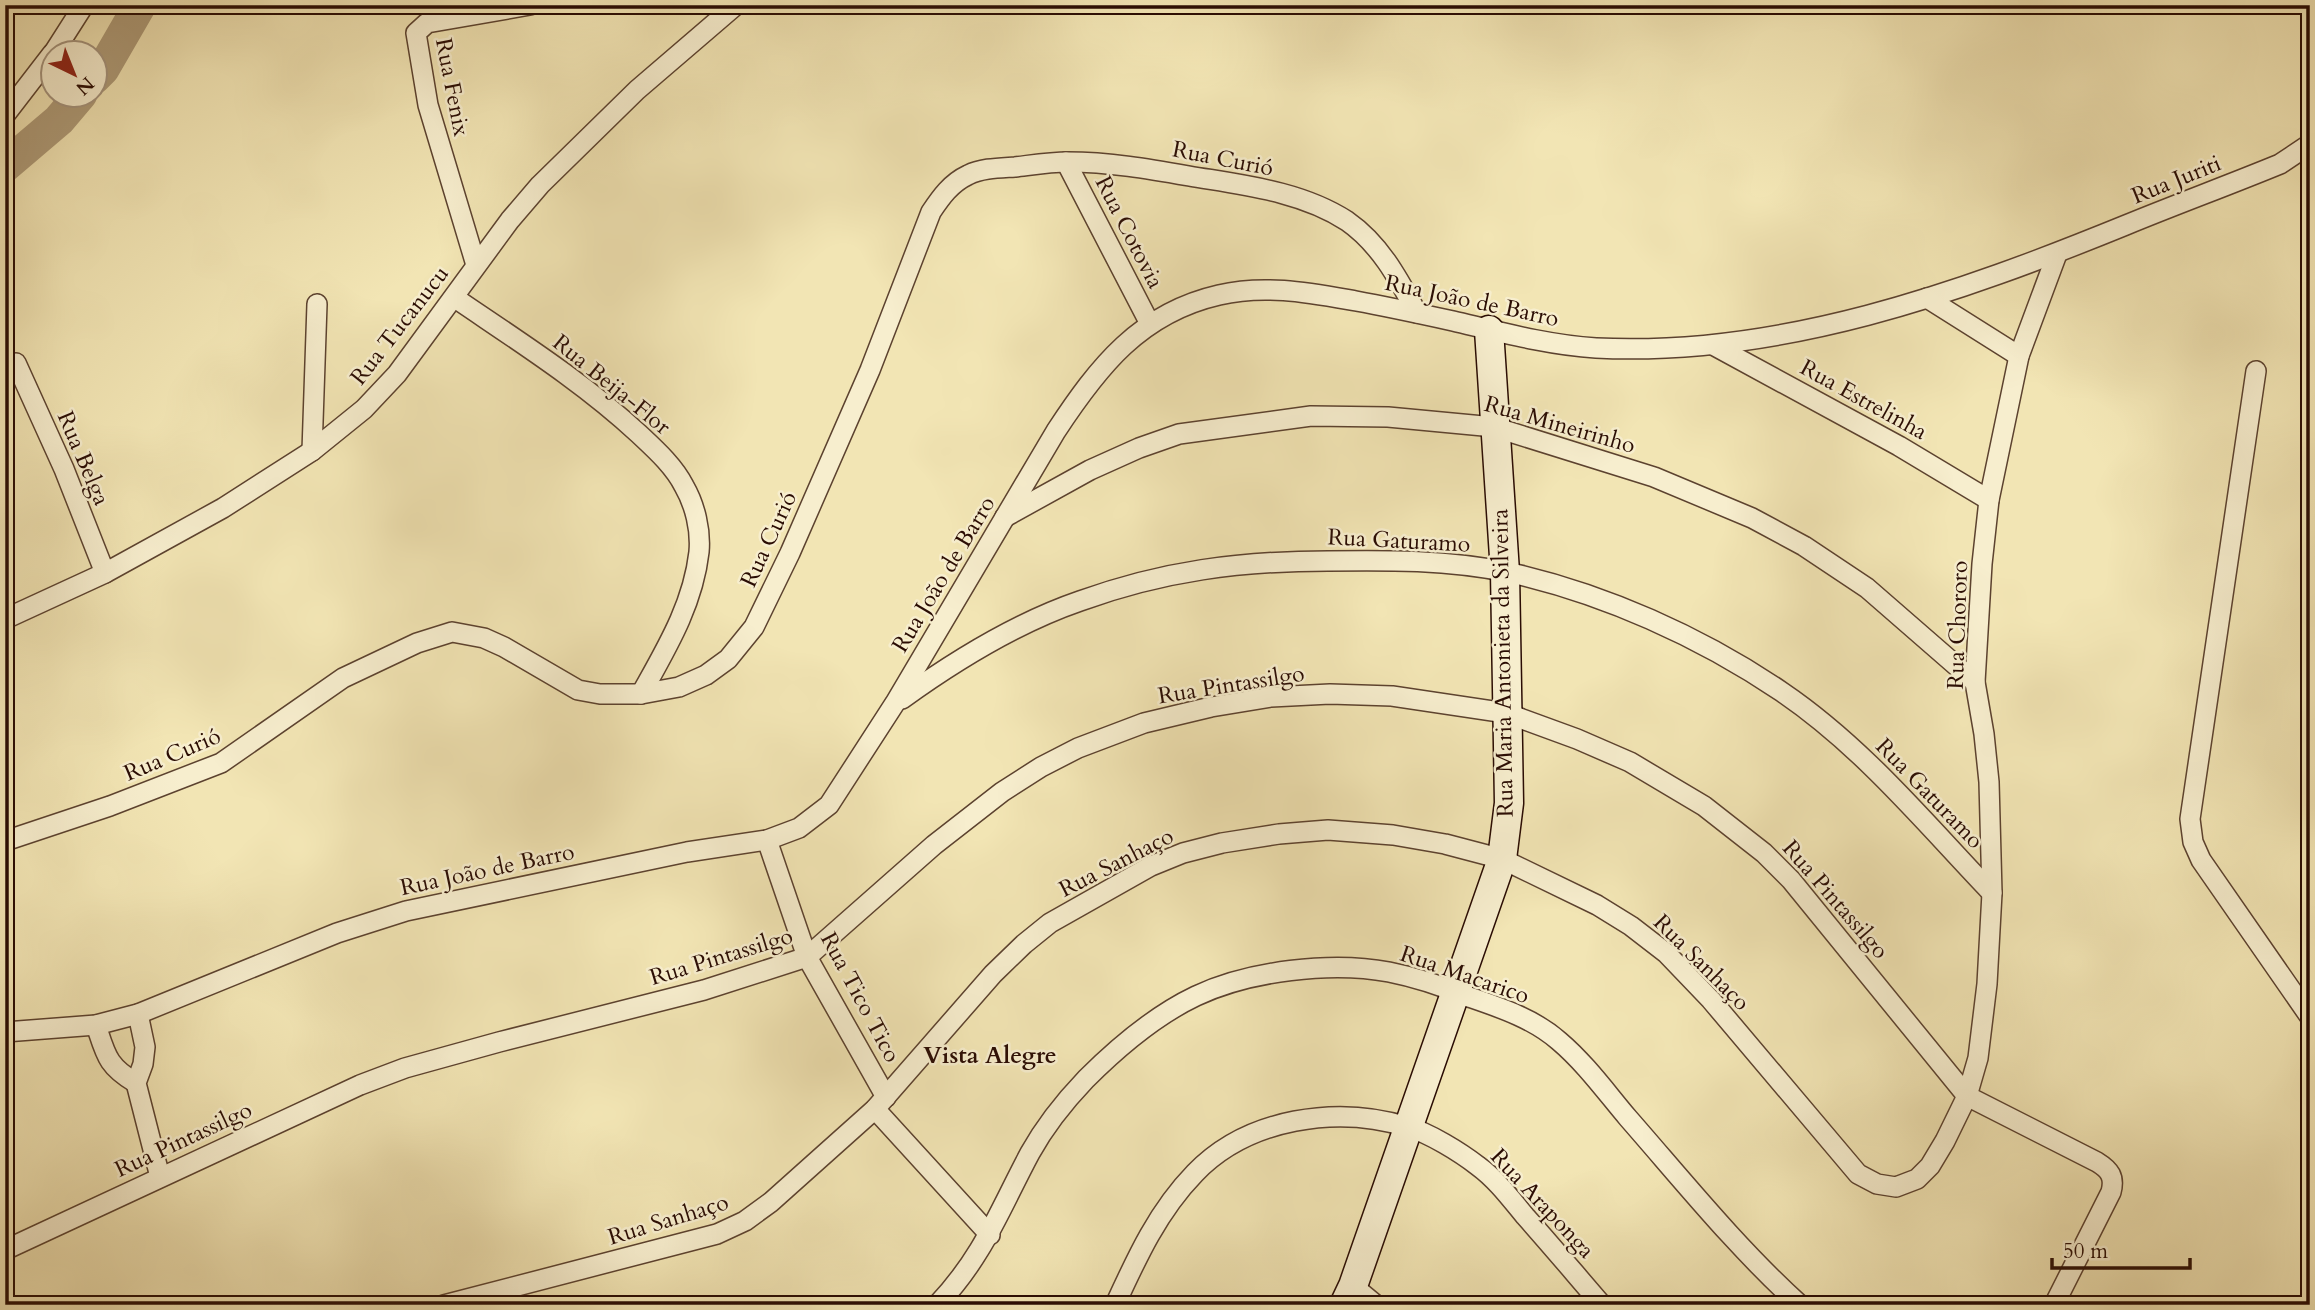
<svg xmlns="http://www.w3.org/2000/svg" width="2315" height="1310" font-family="Cardo,serif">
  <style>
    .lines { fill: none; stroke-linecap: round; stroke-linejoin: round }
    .river { stroke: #ae9b78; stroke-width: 33 }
    .street-casing { stroke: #5c422f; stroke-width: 22 }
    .secondary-casing { stroke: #2a0c03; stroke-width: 31 }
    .street { stroke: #f7eece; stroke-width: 19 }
    .secondary { stroke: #f7eece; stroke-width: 28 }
    .labels { text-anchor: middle; stroke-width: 5; stroke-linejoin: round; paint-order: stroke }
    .street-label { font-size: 23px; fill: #2a0c03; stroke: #f7eece }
    .neighbourhood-label { font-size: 24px; font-weight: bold; fill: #2a0c03; stroke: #f7eece }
  </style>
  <rect width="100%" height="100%" fill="#f2e5b4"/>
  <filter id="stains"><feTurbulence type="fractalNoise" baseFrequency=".00286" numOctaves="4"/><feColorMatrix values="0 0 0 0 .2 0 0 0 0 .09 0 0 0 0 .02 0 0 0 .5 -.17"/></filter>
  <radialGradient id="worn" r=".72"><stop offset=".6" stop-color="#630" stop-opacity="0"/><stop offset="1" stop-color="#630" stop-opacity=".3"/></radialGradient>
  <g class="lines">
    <g class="river">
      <path d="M94,78l9,-9 37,-64"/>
      <path d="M5,166l54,-46 22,-26"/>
    </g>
    <g class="street-casing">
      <g id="street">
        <path d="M54,52l30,-47"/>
        <path d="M5,115l47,-61"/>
        <path d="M1066,162l84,162"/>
        <path d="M476,265l-48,-160 -12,-72 11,-10 103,-18"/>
        <path d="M455,298c63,43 128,84 184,136 16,15 35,32 45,52 11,19 17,44 15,66 -6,53 -33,97 -58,142"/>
        <path d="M1927,298l92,58"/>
        <path d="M1713,345l186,101 90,54"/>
        <path d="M16,363l48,106 41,104"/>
        <path d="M2256,371l-66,448 3,23 8,18 109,157"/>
        <path d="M312,451l5,-147"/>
        <path d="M1005,517l85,-47 49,-22 40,-14 132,-18 77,1 106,10 160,50 98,41 52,28 63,42 108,94"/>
        <path d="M5,619l100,-46 118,-65 89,-57 52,-42 33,-35 113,-154 30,-35 97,-95 99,-85"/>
        <path d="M902,699c54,-39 114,-76 178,-98 83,-30 160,-40 248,-40 60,-1 120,-1 179,11 96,21 194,65 275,120 81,55 143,131 210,201"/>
        <path d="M767,840l40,117 79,140"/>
        <path d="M5,841l105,-35 111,-43 122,-85 74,-35 35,-11 32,6 20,9 74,43 22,4h41l38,-7 27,-12 22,-16 26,-32 36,-74 80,-183 61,-158c10,-15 20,-29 37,-37 14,-7 32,-7 47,-8 17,-2 35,-5 53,-5 41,0 81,7 121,14 53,9 112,15 158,45 33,23 51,57 70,92"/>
        <path d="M138,1014l7,33 -2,17 -7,19 24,94"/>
        <path d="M96,1025c10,30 11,41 40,58"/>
        <path d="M5,1032l91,-7 42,-11 199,-81 69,-22 281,-59 80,-12 32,-12 30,-23 66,-102 161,-272c42,-64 84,-118 163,-136 46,-11 91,-2 137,6 33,6 65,13 97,20 47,11 95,24 143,27 184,9 363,-55 530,-123 51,-21 103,-40 154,-61l30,-20"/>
        <path d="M875,1109l115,126"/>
        <path d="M5,1250l355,-165 45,-17 94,-26 205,-52 103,-33 127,-112 68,-53 39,-25 37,-19 66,-25 67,-16 60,-10 59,-3 62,2 114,17 71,26 53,23 74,44 60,47 27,27 176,216 130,66c13,8 18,15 14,30l-57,113"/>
        <path d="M1353,1286l23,19"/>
        <path d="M444,1305l273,-71 28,-13 26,-19 104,-93 118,-135 31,-30 26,-21 101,-57 32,-13 39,-10 57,-9 49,-4 65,5 52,9 57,15 95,46 34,21 35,27 45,47 147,174 19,10 19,3 21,-8 13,-13 15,-25 22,-45 11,-38 9,-74 5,-91 -3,-111 -5,-48 -9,-52 7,-118 7,-64 30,-144 38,-102"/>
        <path d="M937,1305c46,-48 63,-96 93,-152 15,-27 35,-52 56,-74 32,-32 68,-63 110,-83 53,-25 135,-35 193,-24 25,5 53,14 77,24 32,11 67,22 93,45 26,22 47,51 69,77 56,64 109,130 172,187"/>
        <path d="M1115,1305c22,-48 43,-94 80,-132 53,-55 142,-68 213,-46 21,6 52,25 70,39 18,13 33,33 47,50 26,29 51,59 77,89"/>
      </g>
    </g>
    <g class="secondary-casing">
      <path id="secondary" d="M1344,1305l9,-19 149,-427 7,-56 -4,-231 -16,-242"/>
    </g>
    <use href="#street" class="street"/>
    <use href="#secondary" class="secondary"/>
  </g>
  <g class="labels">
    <g class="street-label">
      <text transform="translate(453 87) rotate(79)" y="8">Rua Fenix</text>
      <text transform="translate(1223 158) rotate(11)" y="8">Rua Curió</text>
      <text transform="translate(2176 179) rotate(-22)" y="8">Rua Juriti</text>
      <text transform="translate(1130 232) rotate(63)" y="8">Rua Cotovia</text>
      <text transform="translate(1472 300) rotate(12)" y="8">Rua João de Barro</text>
      <text transform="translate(399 325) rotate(-52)" y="8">Rua Tucanucu</text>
      <text transform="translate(612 384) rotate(39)" y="8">Rua Beija-Flor</text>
      <text transform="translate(1864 399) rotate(29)" y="8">Rua Estrelinha</text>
      <text transform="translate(1560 424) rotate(16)" y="8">Rua Mineirinho</text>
      <text transform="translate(84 458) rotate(67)" y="8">Rua Belga</text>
      <text transform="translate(768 539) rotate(-65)" y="8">Rua Curió</text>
      <text transform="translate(1399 540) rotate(3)" y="8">Rua Gaturamo</text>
      <text transform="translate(943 574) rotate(-59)" y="8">Rua João de Barro</text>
      <text transform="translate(1957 625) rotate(-88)" y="8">Rua Chororo</text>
      <text transform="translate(1502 663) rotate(-91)" y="8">Rua Maria Antonieta da Silveira</text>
      <text transform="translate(1231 684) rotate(-9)" y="8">Rua Pintassilgo</text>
      <text transform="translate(172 754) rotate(-23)" y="8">Rua Curió</text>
      <text transform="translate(1930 793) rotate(46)" y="8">Rua Gaturamo</text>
      <text transform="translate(1116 862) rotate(-27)" y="8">Rua Sanhaço</text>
      <text transform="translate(487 869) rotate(-12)" y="8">Rua João de Barro</text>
      <text transform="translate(1836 899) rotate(49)" y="8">Rua Pintassilgo</text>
      <text transform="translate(721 956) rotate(-17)" y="8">Rua Pintassilgo</text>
      <text transform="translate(1702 962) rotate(45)" y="8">Rua Sanhaço</text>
      <text transform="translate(1465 974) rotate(19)" y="8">Rua Macarico</text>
      <text transform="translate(861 997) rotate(62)" y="8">Rua Tico Tico</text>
      <text transform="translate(183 1139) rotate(-25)" y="8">Rua Pintassilgo</text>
      <text transform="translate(1543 1203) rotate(47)" y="8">Rua Araponga</text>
      <text transform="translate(668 1219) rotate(-17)" y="8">Rua Sanhaço</text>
    </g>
    <g class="neighbourhood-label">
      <text x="990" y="1063">Vista Alegre</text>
    </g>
  </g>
  <rect width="2315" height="1310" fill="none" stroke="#f2e5b4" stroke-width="28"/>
  <rect x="7" y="7" width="2301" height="1296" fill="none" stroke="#2a0c03" stroke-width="3.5"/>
  <rect x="14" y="14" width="2287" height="1282" fill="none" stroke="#2a0c03" stroke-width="2"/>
  <g transform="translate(74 74) rotate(137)"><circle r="33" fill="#f7eece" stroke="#a5947d" stroke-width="2"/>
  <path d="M0-5L12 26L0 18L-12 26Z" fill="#8f2418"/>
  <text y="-10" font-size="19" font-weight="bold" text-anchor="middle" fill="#2a0c03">N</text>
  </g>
  <path d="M2052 1258v10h138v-10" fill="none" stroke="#2a0c03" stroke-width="3.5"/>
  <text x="2063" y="1258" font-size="21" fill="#2a0c03" stroke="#f7eece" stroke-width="5" paint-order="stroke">50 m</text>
  <rect width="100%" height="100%" filter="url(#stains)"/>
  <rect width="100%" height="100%" fill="url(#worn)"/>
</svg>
